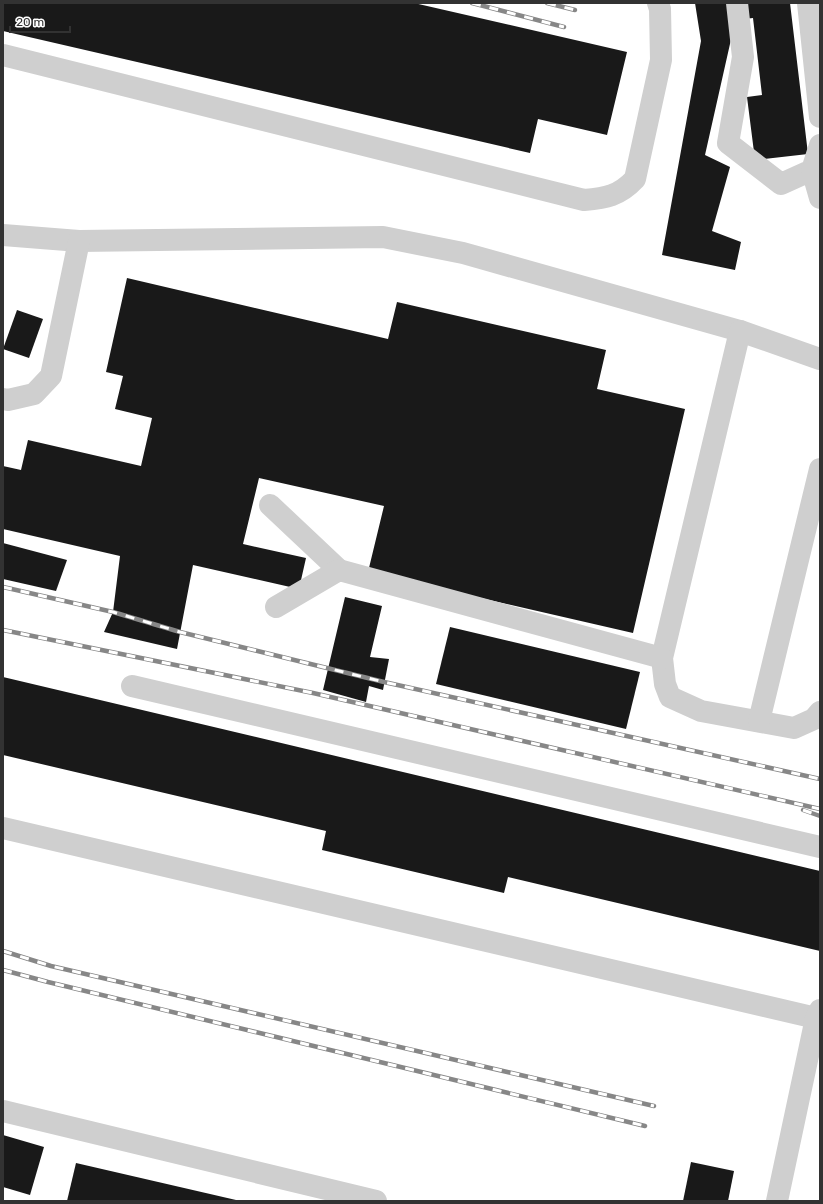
<svg xmlns="http://www.w3.org/2000/svg" width="823" height="1204" font-family="Rubik,sans-serif">
  <style>
    .building { fill: #191919 }
    .lines { fill: none; stroke-linecap: round; stroke-linejoin: round }
    .minor { stroke: #cfcfcf; stroke-width: 22 }
    .rail-casing { stroke: #878787; stroke-width: 4.5 }
    .rail { stroke: #fff; stroke-width: 3; stroke-dasharray: 9; stroke-linecap: butt }
  </style>
  <rect width="100%" height="100%" fill="#fff"/>
  <g class="building">
    <path d="M3,3h411l213,49 -20,83 -69,-16 -8,34 -527,-122z"/>
    <path d="M695,3h33l4,32 -27,120 25,12 -18,64 29,11 -6,28 -73,-15 39,-214z"/>
    <path d="M742,3h48l18,151 -53,6 -8,-63 15,-2 -9,-77 -9,1z"/>
    <path d="M127,278l261,61 9,-37 209,48 -9,39 88,20 -52,224 -265,-61 16,-66 -125,-28 -16,66 63,14 -7,31 -106,-24 -16,84 -73,-17 9,-20 7,-56 -117,-27v-63l18,4 7,-30 113,26 11,-48 -37,-9 8,-33 -17,-4z"/>
    <path d="M17,310l26,9 -14,39 -26,-9z"/>
    <path d="M3,543l64,17 -11,31 -53,-12z"/>
    <path d="M345,597l37,9 -12,51 19,2 -6,31 -14,-4 -3,16 -43,-12z"/>
    <path d="M450,627l190,45 -14,57 -190,-45z"/>
    <path d="M3,677l817,194v80l-312,-74 -4,16 -182,-43 4,-19 -323,-76z"/>
    <path d="M3,1135l41,12 -14,48 -27,-8z"/>
    <path d="M691,1162l43,9 -6,30h-45z"/>
    <path d="M76,1163l160,37v1h-169z"/>
  </g>
  <g class="lines">
    <g class="minor">
      <path d="M737,3l6,54 -15,86 53,41 31,-14 8,-25"/>
      <path d="M808,3l12,114"/>
      <path d="M3,55l581,145c22,-2 35,-4 51,-21l26,-119 -1,-51 -2,-6"/>
      <path d="M812,170l8,28"/>
      <path d="M3,235l76,6 304,-4 80,16 277,78 80,28"/>
      <path d="M740,331l-78,327 3,26 5,13 31,14 93,17 20,-9 6,-7"/>
      <path d="M3,399l5,1 26,-6 17,-18 28,-135"/>
      <path d="M270,505l69,65"/>
      <path d="M276,607l63,-37 323,88"/>
      <path d="M132,686l688,161"/>
      <path d="M759,721l61,-252"/>
      <path d="M3,828l813,190 4,3"/>
      <path d="M3,1111l373,90"/>
      <path d="M777,1201l39,-183 4,-8"/>
    </g>
    <g class="rail-casing">
      <g id="rail">
        <path d="M472,3l92,24"/>
        <path d="M547,3l28,7"/>
        <path d="M3,587l110,25 67,20 204,50 436,97"/>
        <path d="M3,630l310,63 507,116"/>
        <path d="M803,810l17,6"/>
        <path d="M3,951l48,15 603,140"/>
        <path d="M3,970l45,12 597,144"/>
      </g>
    </g>
    <use href="#rail" class="rail"/>
  </g>
  <rect width="823" height="1204" fill="none" stroke="#323232" stroke-width="8"/>
  <path d="M10 26v6h60v-6" fill="none" stroke="#323232" stroke-width="2"/>
  <text x="16" y="26" font-size="12" fill="#323232" stroke="#ffffff" stroke-width="3" paint-order="stroke">20 m</text>
</svg>
